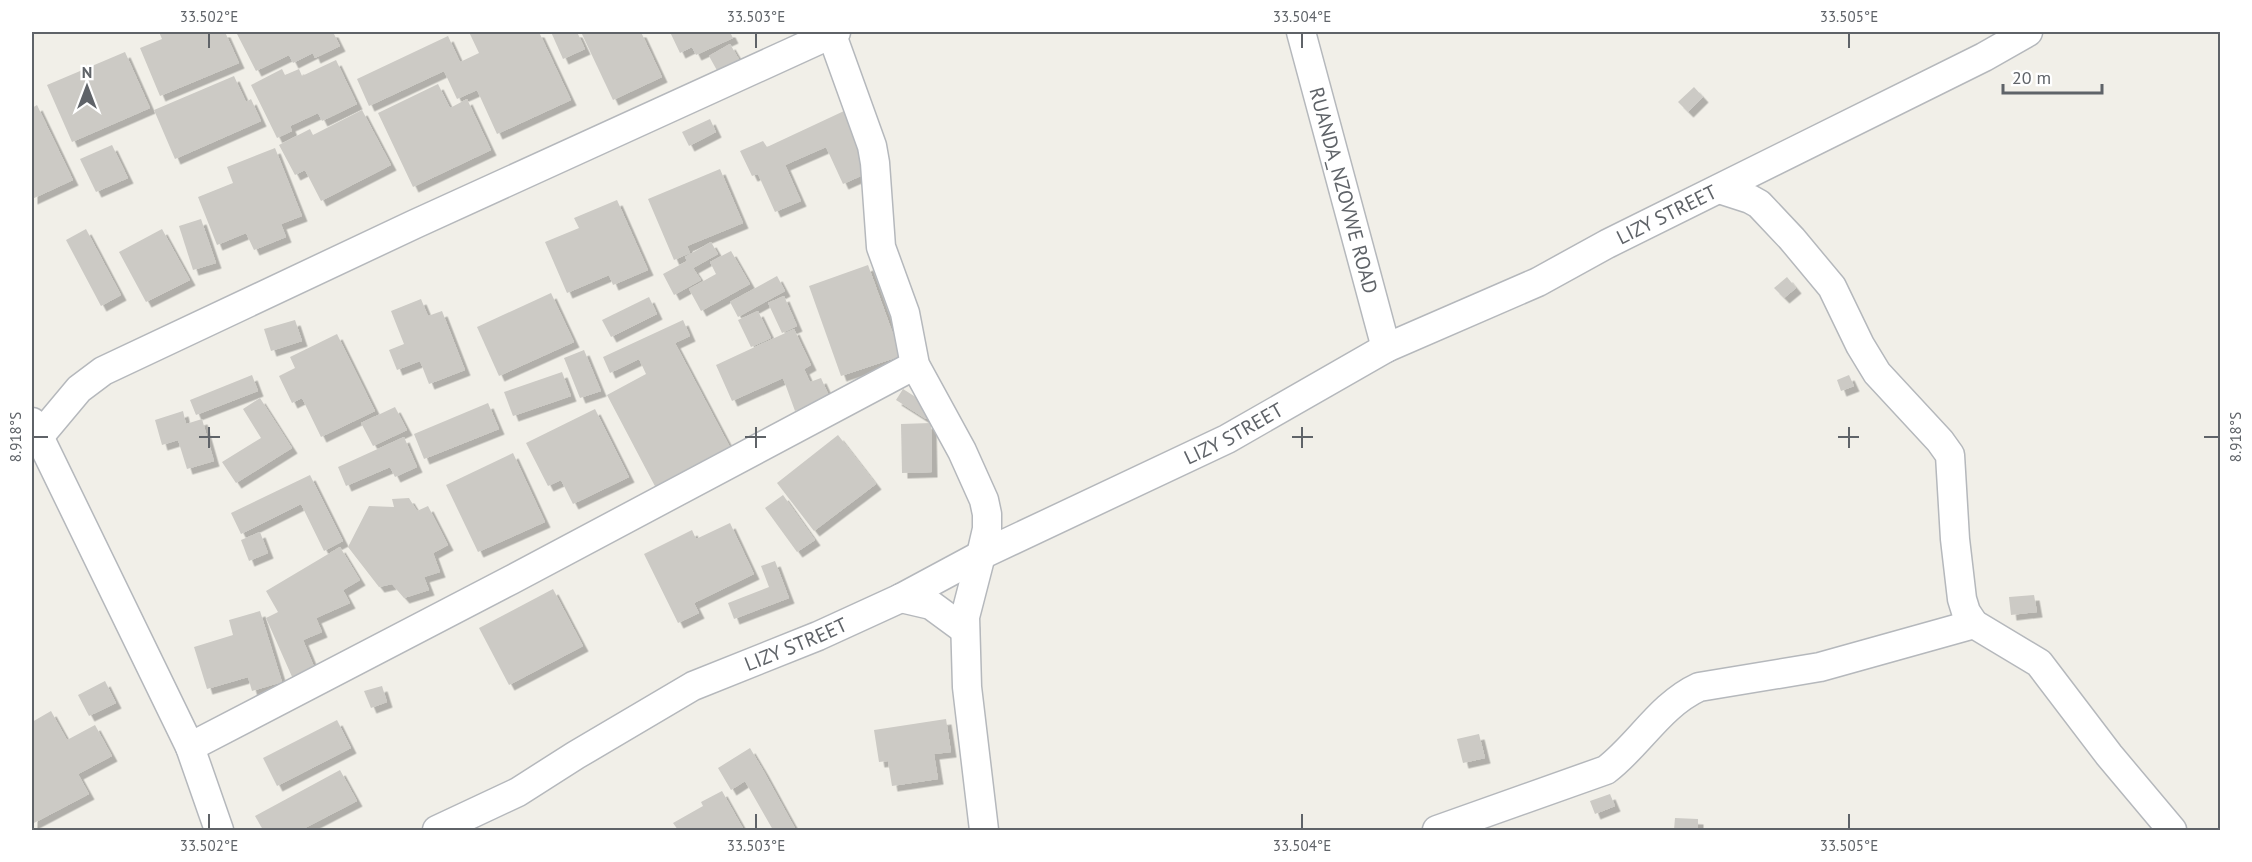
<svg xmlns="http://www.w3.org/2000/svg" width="2252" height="862" font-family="'PT Sans',sans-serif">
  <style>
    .building { fill: #cccac5; filter: url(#shadow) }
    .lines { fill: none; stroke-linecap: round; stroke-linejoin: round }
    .street-casing { stroke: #b5b8bc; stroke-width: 31 }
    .street { stroke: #fff; stroke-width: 28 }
    .ticks { fill: none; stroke: #5f6368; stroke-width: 2 }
    .labels { text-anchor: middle; stroke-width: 5; stroke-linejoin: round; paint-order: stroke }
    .street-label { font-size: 20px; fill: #5f6368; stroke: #fff }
    .neatline { fill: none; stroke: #5f6368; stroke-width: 2 }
    .ticks-label { font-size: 15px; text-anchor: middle; fill: #5f6368 }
  </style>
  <defs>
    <filter id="shadow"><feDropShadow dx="5.5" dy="5.5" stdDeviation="0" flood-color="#0004"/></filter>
  </defs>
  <rect width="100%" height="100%" fill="#f1efe8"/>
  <g class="building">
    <path d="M159,32h66l14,31 -79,33 -20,-48 22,-9z"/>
    <path d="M236,32h97l7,14 -25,12 -2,-5 -20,10 -4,-8 -33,16z"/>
    <path d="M469,32h70l32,68 -74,34 -20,-44 -20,9 -13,-28 -75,35 -12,-27 91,-43 12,26 19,-9z"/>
    <path d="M551,32h26l8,17 -22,10z"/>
    <path d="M581,32h60l21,45 -49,23z"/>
    <path d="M670,32h60l3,6 -37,17 -4,-8 -12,6z"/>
    <path d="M730,44l10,17 -21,13 -10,-18z"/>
    <path d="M125,52l25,56 -78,34 -25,-57z"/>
    <path d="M336,60l21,44 -35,17 -4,-8 -28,13 2,5 -15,7 -26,-53 31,-16 3,6 14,-6 3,7z"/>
    <path d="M234,76l12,26 5,-3 10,22 -86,38 -21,-49z"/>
    <path d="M438,84l12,24 17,-9 24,51 -78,37 -35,-74z"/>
    <path d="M1694,87l9,10 -15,15 -10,-10z"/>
    <path d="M37,105l36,75 -41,19v-91z"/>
    <path d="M362,110l29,55 -70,36 -16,-31 -10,5 -16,-30 31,-16 3,6z"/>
    <path d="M844,111l28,60 -29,13 -17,-37 -41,18 16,36 -26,11 -17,-38 -6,2 -12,-25 23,-10 4,6z"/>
    <path d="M710,119l6,13 -27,14 -7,-14z"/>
    <path d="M112,145l16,33 -32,14 -16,-33z"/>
    <path d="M275,148l27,68 -21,8 5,13 -32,13 -8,-17 -29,12 -19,-48 35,-14 -6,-16z"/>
    <path d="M720,169l23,54 -56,23 3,7 -16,7 -26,-61z"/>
    <path d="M617,200l31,70 -35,15 -4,-10 -42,18 -22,-51 34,-14 -5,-10z"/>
    <path d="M201,219l15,44 -23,7 -14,-44z"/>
    <path d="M86,229l35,66 -20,11 -35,-66z"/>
    <path d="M162,229l28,51 -44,22 -27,-50z"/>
    <path d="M711,242l7,12 -25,14 8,12 -27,15 -11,-21 24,-13 -2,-4z"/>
    <path d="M731,251l19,33 -49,27 -12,-22 27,-15 -6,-12z"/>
    <path d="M868,265l33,91 -60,20 -32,-90z"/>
    <path d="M777,276l8,15 -47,26 -8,-15z"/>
    <path d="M1787,277l9,11 -12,10 -10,-10z"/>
    <path d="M551,293l23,49 -75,34 -22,-49z"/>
    <path d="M784,296l13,30 -15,7 -14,-30z"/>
    <path d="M649,297l8,17 -46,23 -9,-17z"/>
    <path d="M421,299l7,17 14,-5 23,59 -36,14 -9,-23 -23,9 -8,-20 15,-6 -13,-33z"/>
    <path d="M758,311l13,27 -20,9 -13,-27z"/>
    <path d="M295,320l7,21 -31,10 -7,-22z"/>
    <path d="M683,320l7,16 -15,7 57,108 -75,39 -50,-95 39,-21 -7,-15 -29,14 -7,-16z"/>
    <path d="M794,329l17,36 -7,4 6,13 11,-4 8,18 -34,15 -12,-33 -51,23 -16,-36z"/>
    <path d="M337,334l38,77 -54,26 -19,-39 -10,5 -13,-27 16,-8 -5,-11z"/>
    <path d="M584,350l17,41 -21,7 -16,-40z"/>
    <path d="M562,372l9,24 -58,20 -9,-24z"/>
    <path d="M252,375l6,16 -62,24 -6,-15z"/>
    <path d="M1849,375l5,11 -13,5 -4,-11z"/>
    <path d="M903,389l30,19 -7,11 -30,-19z"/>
    <path d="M260,398l32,50 -56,35 -14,-21 39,-24 -18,-29z"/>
    <path d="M488,403l11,26 -75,30 -10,-25z"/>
    <path d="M395,407l12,23 -34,16 -12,-23z"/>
    <path d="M595,409l34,68 -56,27 -12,-24 -13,6 -22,-43z"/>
    <path d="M183,411l3,13 16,-5 12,42 -27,8 -9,-29 -16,5 -7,-25z"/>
    <path d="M931,423l1,49 -30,1 -1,-49z"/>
    <path d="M838,435l38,49 -62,47 -37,-48z"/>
    <path d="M404,437l13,30 -22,10 -5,-10 -44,19 -8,-19z"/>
    <path d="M513,453l32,69 -67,30 -32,-67z"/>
    <path d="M310,475l33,66 -19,10 -23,-47 -60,30 -10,-21z"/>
    <path d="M783,495l32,45 -18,12 -32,-44z"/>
    <path d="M409,498l8,13 11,-5 20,39 -15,8 7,19 -16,5 5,13 -25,8 -12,-14 -13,3 -31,-40 21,-41 25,1 -2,-8z"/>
    <path d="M730,523l24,51 -60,29 5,10 -21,10 -34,-69 48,-24 4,9z"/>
    <path d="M260,532l8,21 -19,8 -8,-21z"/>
    <path d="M340,547l20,33 -17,10 7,13 -34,15 6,14 -19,8 12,29 -22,10 -27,-61 12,-6 -12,-21z"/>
    <path d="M775,561l14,37 -55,21 -6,-16 41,-16 -8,-21z"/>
    <path d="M553,589l30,57 -74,39 -30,-57z"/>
    <path d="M2034,595l3,17 -26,3 -2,-18z"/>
    <path d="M260,611l22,71 -30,9 -4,-14 -41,12 -13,-42 39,-12 -4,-15z"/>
    <path d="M105,681l11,22 -27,13 -11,-21z"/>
    <path d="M382,686l5,16 -16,6 -7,-17z"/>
    <path d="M51,711l16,29 28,-15 17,31 -34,18 11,20 -57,30v-102z"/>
    <path d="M946,719l5,33 -17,2 4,25 -46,7 -4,-25 -9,1 -5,-32z"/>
    <path d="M337,720l14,28 -74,38 -14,-28z"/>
    <path d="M1479,734l6,24 -22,5 -6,-24z"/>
    <path d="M750,748l13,22 33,60h-23l-28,-49 -14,9 -13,-22z"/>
    <path d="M340,770l17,31 -56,29h-38l-8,-14z"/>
    <path d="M722,791l22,39h-66l-5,-7 30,-17 -2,-4z"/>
    <path d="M1610,794l5,12 -20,8 -5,-13z"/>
    <path d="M1675,818l23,1v11h-24z"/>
  </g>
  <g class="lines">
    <g class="street-casing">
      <g id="street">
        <path id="s1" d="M1301,32l85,316"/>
        <path d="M832,35l40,111 3,17 6,84 24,66 10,52 47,86 22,49 3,14v15l-6,26 -16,62 2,70 17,143"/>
        <path d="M1719,189l31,10 9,5 33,35 40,48 28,58 17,28 63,68 10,14 5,84 7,60 4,13 8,12 65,39 70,92 63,75"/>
        <path d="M32,422l158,325 29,83"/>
        <path d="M38,438l41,-49 24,-18 312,-147 421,-192"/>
        <path d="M901,598l30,7 34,25"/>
        <path d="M190,747l321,-167 404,-215"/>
        <path id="s2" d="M437,830l81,-38 58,-37 117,-69 125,-50 83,-38 80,-43 246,-116 159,-91 152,-66 69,-38 377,-187 44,-25"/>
        <path d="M1437,830l169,-60c33,-25 54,-65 93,-83l121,-20 154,-43"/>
      </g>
    </g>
    <use href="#street" class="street"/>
  </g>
  <path class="ticks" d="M209,33v15M756,33v15M1302,33v15M1849,33v15M209,427v21M756,427v21M1302,427v21M1849,427v21M33,437h15M199,437h21M745,437h21M1292,437h21M1838,437h21M2204,437h15M209,814v15M756,814v15M1302,814v15M1849,814v15"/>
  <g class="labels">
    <g class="street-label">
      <text dy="7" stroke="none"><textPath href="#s1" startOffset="164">RUANDA_NZOVWE ROAD</textPath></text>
      <text dy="7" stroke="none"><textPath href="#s2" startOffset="1377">LIZY STREET</textPath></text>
      <text dy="7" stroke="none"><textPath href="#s2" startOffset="891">LIZY STREET</textPath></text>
      <text dy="7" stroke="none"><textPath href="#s2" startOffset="405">LIZY STREET</textPath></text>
    </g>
  </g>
  <rect width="2252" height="862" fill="none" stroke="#ffffff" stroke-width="66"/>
  <g transform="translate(87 87)" stroke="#ffffff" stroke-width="4.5" paint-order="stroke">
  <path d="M0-4.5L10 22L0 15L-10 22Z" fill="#5f6368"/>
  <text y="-9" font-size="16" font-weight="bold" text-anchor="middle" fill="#5f6368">N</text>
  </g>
  <path d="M2003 84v9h99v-9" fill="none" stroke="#5f6368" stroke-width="3"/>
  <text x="2012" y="84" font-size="18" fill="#5f6368" stroke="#ffffff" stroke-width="4.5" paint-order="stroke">20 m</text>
  <rect x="33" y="33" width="2186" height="796" class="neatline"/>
  <g class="ticks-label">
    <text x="209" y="22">33.502°E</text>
    <text x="756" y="22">33.503°E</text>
    <text x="1302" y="22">33.504°E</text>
    <text x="1849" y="22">33.505°E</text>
    <text transform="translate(16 437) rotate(-90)" y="5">8.918°S</text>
    <text transform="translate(2236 437) rotate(-90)" y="5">8.918°S</text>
    <text x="209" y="851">33.502°E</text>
    <text x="756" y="851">33.503°E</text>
    <text x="1302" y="851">33.504°E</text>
    <text x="1849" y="851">33.505°E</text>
  </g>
</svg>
